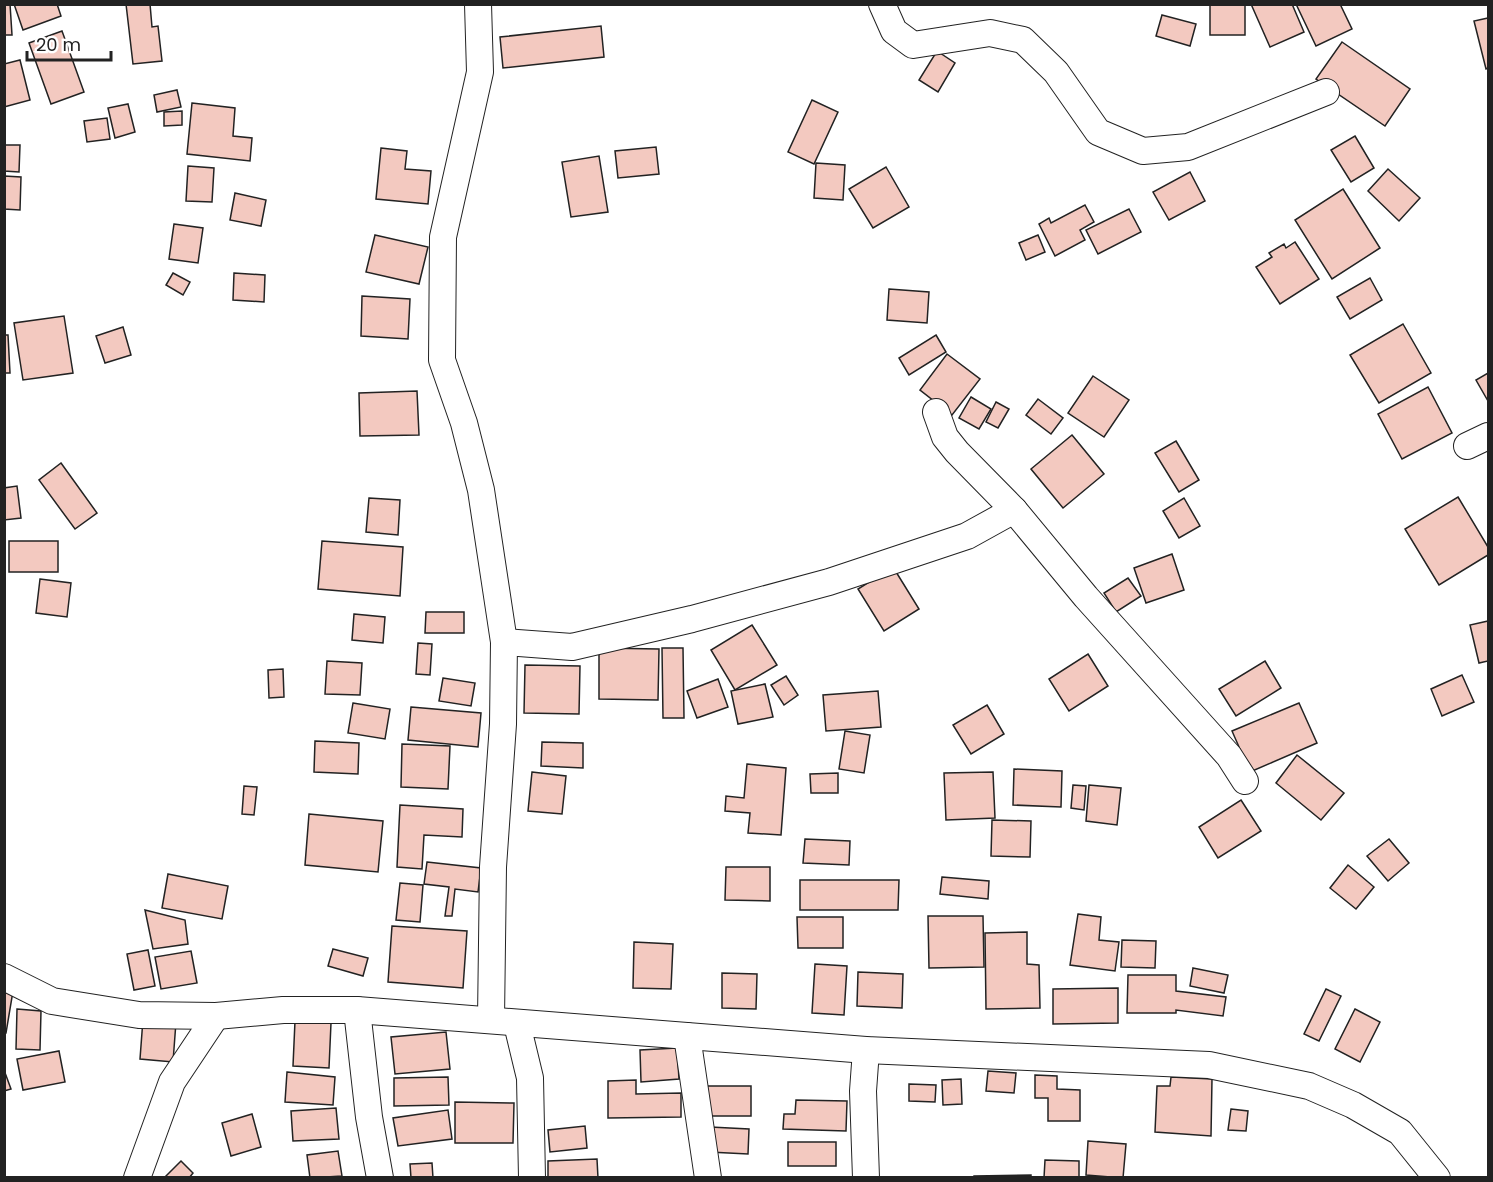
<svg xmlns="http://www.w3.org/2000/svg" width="1493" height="1182" font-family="Poppins,sans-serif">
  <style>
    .building { fill: #f3c9c0; stroke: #222; stroke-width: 1.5 }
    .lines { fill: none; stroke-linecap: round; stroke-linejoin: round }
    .street-casing { stroke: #222; stroke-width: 28 }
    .street { stroke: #fff; stroke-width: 26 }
  </style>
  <rect width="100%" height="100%" fill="#fff"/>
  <g class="building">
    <path d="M4,4h6l2,31h-8z"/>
    <path d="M14,4h43l4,12 -38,14z"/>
    <path d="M126,4h24l2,23 6,-1 4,35 -29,3z"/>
    <rect x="1210" y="4" width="35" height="31"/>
    <path d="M1251,4h41l12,28 -34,15z"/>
    <path d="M1296,4h44l12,25 -36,17z"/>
    <path d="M1162,15l34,9 -6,22 -34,-10z"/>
    <path d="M1488,18v50l-2,1 -12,-48z"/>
    <path d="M601,26l3,31 -101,11 -3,-31z"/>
    <path d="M62,31l22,61 -33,12 -22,-61z"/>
    <path d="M1342,42l68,47 -25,37 -69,-47z"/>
    <path d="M937,51l18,12 -17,29 -19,-12z"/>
    <path d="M20,60l10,40 -26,7v-43z"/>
    <path d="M177,90l4,17 -24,5 -3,-17z"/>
    <path d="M812,100l26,12 -24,52 -26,-12z"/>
    <path d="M192,103l43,5 -2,28 19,2 -2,23 -63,-7z"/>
    <path d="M128,104l7,28 -20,6 -7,-30z"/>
    <path d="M182,111v14l-18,1v-14z"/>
    <path d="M107,118l3,21 -23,3 -3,-21z"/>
    <path d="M1355,136l19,32 -23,14 -20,-32z"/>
    <path d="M5,145h15l-1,27 -15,-1z"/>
    <path d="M656,147l3,27 -41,4 -3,-27z"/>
    <path d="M381,148l26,3 -2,18 26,2 -3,33 -52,-5z"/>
    <path d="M599,156l9,56 -37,5 -9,-55z"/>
    <path d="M816,163l29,2 -2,35 -29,-2z"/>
    <path d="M188,166l26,2 -2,34 -26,-1z"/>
    <path d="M886,167l23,40 -36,21 -24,-39z"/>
    <path d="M1388,169l32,29 -21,23 -31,-30z"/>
    <path d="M1190,172l15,29 -36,19 -16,-28z"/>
    <path d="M4,176l17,1 -1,33 -16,-1z"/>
    <path d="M1343,189l37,59 -48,31 -37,-59z"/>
    <path d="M235,193l31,7 -5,26 -31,-6z"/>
    <path d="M1085,205l9,17 -14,8 5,10 -30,16 -16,-32 10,-6 2,5z"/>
    <path d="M1129,209l12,23 -43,22 -12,-24z"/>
    <path d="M174,224l29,4 -5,35 -29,-4z"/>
    <path d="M375,235l53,12 -9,37 -53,-12z"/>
    <path d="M1038,235l7,17 -19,8 -7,-17z"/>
    <path d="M1295,242l24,37 -39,25 -24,-37 16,-10 -3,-4 15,-9 2,4z"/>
    <path d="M173,273l17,9 -7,13 -17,-10z"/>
    <path d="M234,273l31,2 -1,27 -31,-2z"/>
    <path d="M1370,278l12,22 -32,19 -13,-22z"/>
    <path d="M889,289l40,3 -2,31 -40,-3z"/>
    <path d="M362,296l48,3 -2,40 -47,-3z"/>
    <path d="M64,316l9,57 -50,7 -9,-57z"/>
    <path d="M1403,324l28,49 -52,30 -29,-48z"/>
    <path d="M123,327l8,28 -26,8 -9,-27z"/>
    <path d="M4,335h4l2,38h-6z"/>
    <path d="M936,335l10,17 -37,23 -10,-17z"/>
    <path d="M947,354l33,25 -28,36 -32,-25z"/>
    <path d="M1488,373v28l-12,-21z"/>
    <path d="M1093,376l36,24 -25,37 -36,-24z"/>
    <path d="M1428,387l24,46 -50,26 -24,-45z"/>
    <path d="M417,391l2,44 -59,1 -1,-43z"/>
    <path d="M971,397l20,12 -12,20 -20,-11z"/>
    <path d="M1038,399l25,19 -12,16 -25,-19z"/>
    <path d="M996,402l13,7 -11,19 -12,-6z"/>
    <path d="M1072,435l32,39 -41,34 -32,-39z"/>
    <path d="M1176,441l23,39 -20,12 -24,-39z"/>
    <path d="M61,463l36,50 -22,16 -36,-49z"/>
    <path d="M17,486l4,32 -17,2v-32z"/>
    <path d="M1458,497l30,50v8l-49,30 -34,-56z"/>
    <path d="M369,498l31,2 -2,35 -32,-3z"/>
    <path d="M1184,498l16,28 -21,12 -16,-27z"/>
    <rect x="9" y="541" width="49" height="31"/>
    <path d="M322,541l81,6 -3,49 -82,-7z"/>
    <path d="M1172,554l12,36 -38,13 -12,-35z"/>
    <path d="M893,567l26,42 -35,22 -26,-42z"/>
    <path d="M1128,578l13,18 -25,16 -12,-19z"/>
    <path d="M40,579l31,4 -4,34 -31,-4z"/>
    <path d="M426,612h38v21h-39z"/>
    <path d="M354,614l31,3 -2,26 -31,-3z"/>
    <path d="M1488,621v40l-9,2 -9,-38z"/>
    <path d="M752,625l25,40 -42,25 -24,-40z"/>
    <path d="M418,643l14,1 -2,31 -14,-1z"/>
    <path d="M599,648l60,1 -1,51 -59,-1z"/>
    <path d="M662,648h21l1,70h-21z"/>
    <path d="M1088,654l20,32 -39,25 -20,-32z"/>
    <path d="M327,661l35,2 -2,32 -35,-1z"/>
    <path d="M1265,661l16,27 -45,28 -17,-27z"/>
    <path d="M525,665l55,1 -1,48 -55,-1z"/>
    <path d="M283,669l1,28 -15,1 -1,-28z"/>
    <path d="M1462,675l12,27 -32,14 -11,-27z"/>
    <path d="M786,676l12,19 -14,10 -13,-20z"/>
    <path d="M443,678l32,5 -4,23 -32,-5z"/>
    <path d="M718,679l10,28 -31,11 -10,-27z"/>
    <path d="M765,684l8,33 -35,7 -7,-33z"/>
    <path d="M878,691l3,36 -55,4 -3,-36z"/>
    <path d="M353,703l37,6 -5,30 -37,-6z"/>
    <path d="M1299,703l18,40 -67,29 -18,-41z"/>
    <path d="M987,705l17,29 -33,20 -18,-29z"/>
    <path d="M411,707l70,6 -3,34 -70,-7z"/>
    <path d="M845,731l25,4 -6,38 -25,-4z"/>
    <path d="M315,741l44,2 -1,31 -44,-2z"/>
    <path d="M542,742l41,1v25l-42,-2z"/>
    <path d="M402,744l48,2 -2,43 -47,-2z"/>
    <path d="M1297,755l47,38 -23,27 -45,-37z"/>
    <path d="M747,764l39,4 -5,67 -33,-2 2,-20 -25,-2 1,-15 18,2z"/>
    <path d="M1014,769l48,2 -1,36 -48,-2z"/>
    <path d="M532,772l34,4 -4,38 -34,-3z"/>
    <path d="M993,772l2,46 -49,2 -2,-47z"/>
    <path d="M838,773v20h-27l-1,-19z"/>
    <path d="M1073,785l13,1 -2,24 -13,-2z"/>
    <path d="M1089,785l32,3 -4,37 -31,-4z"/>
    <path d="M244,786l13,1 -3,28 -12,-1z"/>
    <path d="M1241,800l20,31 -43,27 -19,-31z"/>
    <path d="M400,805l63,4 -1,28 -38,-2 -2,34 -25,-2z"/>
    <path d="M309,814l74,7 -5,51 -73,-7z"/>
    <path d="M992,820l39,1 -1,36 -39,-1z"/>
    <path d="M805,839l45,2 -1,24 -46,-2z"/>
    <path d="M1389,839l20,24 -21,18 -21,-25z"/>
    <path d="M427,862l54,6 -3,24 -23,-3 -3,27h-7l4,-29 -25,-3z"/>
    <path d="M1348,865l26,22 -18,22 -26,-21z"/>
    <path d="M726,867h44v34l-45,-1z"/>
    <path d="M168,874l60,12 -6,33 -60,-11z"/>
    <path d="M942,877l47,4 -1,18 -48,-5z"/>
    <path d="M800,880h99l-1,30h-98z"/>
    <path d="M400,883l23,2 -3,37 -24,-2z"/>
    <path d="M145,910l40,10 3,24 -35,5z"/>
    <path d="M1078,914l23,3 -2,23 20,2 -4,29 -45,-6z"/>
    <path d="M928,916h55l1,51 -55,1z"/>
    <path d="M797,917h46v31h-45z"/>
    <path d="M392,926l75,5 -4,57 -75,-6z"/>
    <path d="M1027,932v32l12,1 1,43 -54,1 -1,-76z"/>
    <path d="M1122,940l34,1 -1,27 -34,-1z"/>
    <path d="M634,942l39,2 -2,45 -38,-1z"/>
    <path d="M333,949l35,9 -5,18 -35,-10z"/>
    <path d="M148,950l7,36 -21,4 -7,-36z"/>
    <path d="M191,951l6,32 -36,6 -6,-32z"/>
    <path d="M815,964l32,2 -3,49 -32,-2z"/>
    <path d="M1193,968l35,7 -4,18 -34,-7z"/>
    <path d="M858,972l45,2 -1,34 -45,-2z"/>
    <path d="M722,973l35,1 -1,35 -34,-1z"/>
    <path d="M1128,975h48v16l50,6 -3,19 -47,-6v3h-49z"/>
    <path d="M4,983l10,2 -8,48h-2z"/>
    <path d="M1118,988v35l-65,1v-35z"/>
    <path d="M1326,989l15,7 -22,45 -15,-7z"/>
    <path d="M17,1009l24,2 -1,39 -24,-1z"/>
    <path d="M1355,1009l25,13 -20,40 -25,-13z"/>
    <path d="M143,1019l33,3 -3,40 -33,-3z"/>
    <path d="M295,1021l36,2 -2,45 -36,-2z"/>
    <path d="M446,1032l4,37 -55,5 -4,-37z"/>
    <path d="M677,1048l2,31 -38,3 -1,-32z"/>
    <path d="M59,1051l6,31 -42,8 -6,-31z"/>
    <path d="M4,1070l7,19 -7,2z"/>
    <path d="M988,1071l28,2 -2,20 -28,-2z"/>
    <path d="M287,1072l48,5 -2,28 -48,-3z"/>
    <path d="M1035,1075l22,1v13l23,1v31h-32v-23h-13z"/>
    <path d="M448,1077l1,28 -55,1v-28z"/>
    <path d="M1171,1077l41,2 -1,57 -56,-4 2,-46h13z"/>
    <path d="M961,1079l1,25 -19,1 -1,-25z"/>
    <path d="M636,1080v14l45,-1v24l-73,1v-37z"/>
    <path d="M909,1084l27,1 -1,17 -26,-1z"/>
    <rect x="707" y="1086" width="44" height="30"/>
    <path d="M796,1100l51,1 -1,30 -63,-2 1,-15h11z"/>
    <path d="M455,1102l59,1 -1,40h-58z"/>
    <path d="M336,1108l3,31 -46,2 -2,-30z"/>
    <path d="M1231,1109l17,2 -2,20 -18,-1z"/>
    <path d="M448,1110l4,29 -54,7 -5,-28z"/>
    <path d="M252,1114l9,33 -30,9 -9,-33z"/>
    <path d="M585,1126l2,22 -37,4 -2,-22z"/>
    <path d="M710,1127l39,2 -1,25 -39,-2z"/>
    <path d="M1088,1141l38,3 -3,34 -37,-3z"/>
    <rect x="788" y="1142" width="48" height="24"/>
    <path d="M338,1151l4,25 -32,2 -3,-23z"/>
    <path d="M597,1159l1,19h-50v-17z"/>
    <path d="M1045,1160l34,1v17h-35z"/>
    <path d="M181,1161l12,12 -4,5h-25z"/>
    <path d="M432,1163l1,15h-22l-1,-14z"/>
    <path d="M1031,1175v3h-57v-2z"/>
  </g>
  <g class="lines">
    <g class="street-casing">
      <g id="street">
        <path d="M478,4l2,68 -37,165 -1,123 22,63 17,67 23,152 -1,82 -10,143 -2,152"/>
        <path d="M882,4l12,27 19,14 77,-12 33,7 33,32 42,60 45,19 45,-4 138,-55"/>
        <path d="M1467,446l21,-10"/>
        <path d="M1014,510l72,87 143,159 16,25"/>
        <path d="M504,642l68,5 120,-28 137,-37 138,-46 47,-26 -57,-58 -12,-15 -9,-25"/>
        <path d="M4,977l48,24 87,14 77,1 67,-6h74l509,40 343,15 100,21 44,19 47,27 37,46"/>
        <path d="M357,1010l12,107 11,61"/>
        <path d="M517,1024l13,54 2,100"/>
        <path d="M687,1036l21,142"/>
        <path d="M866,1050l-3,41 3,87"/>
        <path d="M137,1178l35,-96 44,-66"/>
      </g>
    </g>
    <use href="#street" class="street"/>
  </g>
  <rect width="1493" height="1182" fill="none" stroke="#222222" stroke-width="12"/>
  <path d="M27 51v9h84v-9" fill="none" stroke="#222222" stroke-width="3"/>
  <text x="36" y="51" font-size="18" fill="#222222" stroke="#ffffff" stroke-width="4.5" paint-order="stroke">20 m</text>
</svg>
